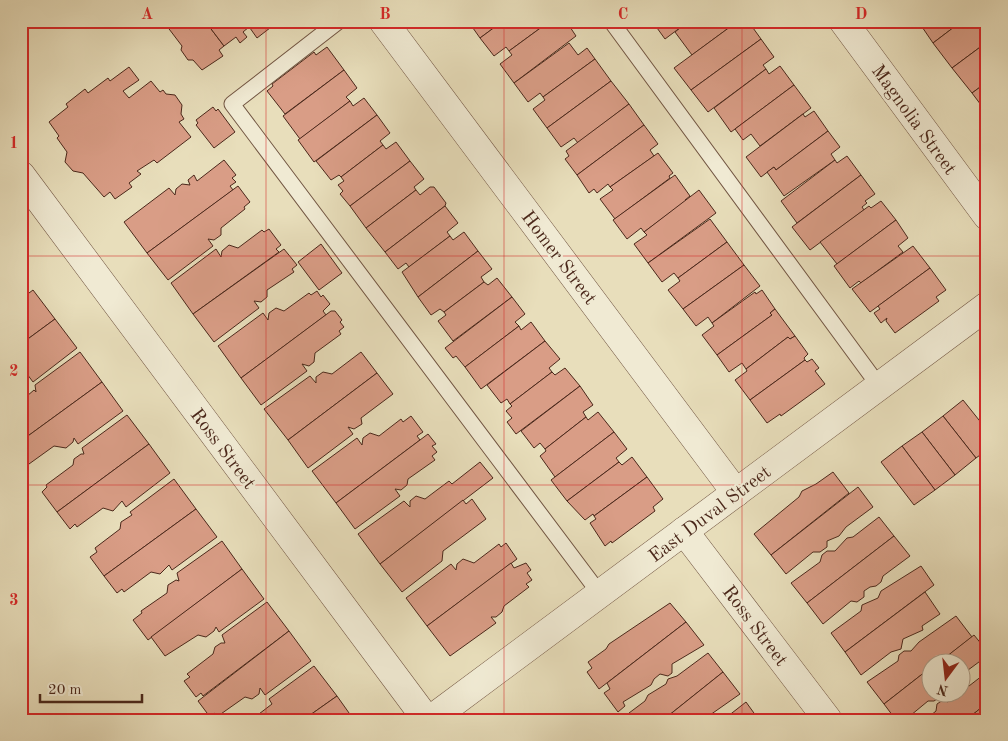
<svg xmlns="http://www.w3.org/2000/svg" width="1008" height="741" font-family="'Old Standard TT',serif">
  <style>
    .building { fill: #d99d86; stroke: #4b281b }
    .lines { fill: none; stroke-linecap: round; stroke-linejoin: round }
    .lane-casing { stroke: #725643; stroke-width: 17 }
    .street-casing { stroke: #725643; stroke-width: 29 }
    .lane { stroke: #f0ead3; stroke-width: 15 }
    .street { stroke: #f0ead3; stroke-width: 28 }
    .grid { fill: none; stroke: #d62828; stroke-width: 1; stroke-opacity: 0.55 }
    .labels { text-anchor: middle; stroke-width: 4.5; stroke-linejoin: round; paint-order: stroke }
    .street-label { font-size: 19px; fill: #4b281b; stroke: #f0ead3 }
    .neatline { fill: none; stroke: #d62828; stroke-width: 2 }
    .grid-label { font-size: 16px; text-anchor: middle; font-weight: bold; fill: #d62828 }
  </style>
  <rect width="100%" height="100%" fill="#e8debb"/>
  <filter id="stains"><feTurbulence type="fractalNoise" baseFrequency=".004" numOctaves="4"/><feColorMatrix values="0 0 0 0 .2 0 0 0 0 .09 0 0 0 0 .02 0 0 0 .5 -.17"/></filter>
  <radialGradient id="worn" r=".72"><stop offset=".6" stop-color="#630" stop-opacity="0"/><stop offset="1" stop-color="#630" stop-opacity=".3"/></radialGradient>
  <g class="building">
    <path d="M163,21h42l19,25 -5,4 4,6 -21,14 -9,-10h-5l-7,-10 1,-4z"/>
    <path d="M205,21h40l4,6 -6,5 4,5 -7,6 -4,-6 -12,9z"/>
    <path d="M245,21h34l-22,17z"/>
    <path d="M468,21h35l-23,17z"/>
    <path d="M503,21h47l-41,30 -3,-4 -12,9 -14,-18z"/>
    <path d="M550,21h16l10,15 -62,47 -14,-19 12,-9 -3,-4z"/>
    <path d="M652,21h37l-24,18z"/>
    <path d="M689,21h42l3,3 -42,31 -17,-23z"/>
    <path d="M744,21h4l13,18 -70,51 -17,-22 60,-44 2,3z"/>
    <path d="M918,21h44l-29,22z"/>
    <path d="M962,21h22l3,4v17l-35,26 -19,-25z"/>
    <path d="M761,39l13,18 -11,8 3,4 -58,43 -17,-22z"/>
    <path d="M987,42v40l-15,11 -20,-25z"/>
    <path d="M569,43l9,12 9,-7 8,11 -52,38 -3,-4 -12,9 -14,-19z"/>
    <path d="M327,47l17,23 -59,44 -18,-23 6,-5 -1,-2 42,-32 2,3z"/>
    <path d="M595,59l16,22 -64,47 -14,-19 12,-9 -2,-3z"/>
    <path d="M780,66l14,19 -63,47 -17,-24 52,-39 3,5z"/>
    <path d="M129,67l10,13 -16,11 6,7 22,-17 9,11 3,-2 3,4 9,1 7,10 -1,9 3,5 -5,3 12,15 -34,26 -3,-3 -17,11 4,3 -12,9 3,4 -17,12 -5,-7 -6,5 -21,-24 -10,-2 -8,-9 2,-10 -10,-14 2,-2 -10,-14 19,-15 -2,-3 19,-15 3,4 20,-15 2,3z"/>
    <path d="M344,70l13,18 -11,9 4,4 -50,38 -17,-23z"/>
    <path d="M611,81l18,23 -51,39 -4,-5 -13,9 -14,-19z"/>
    <path d="M987,82v31l-15,-20z"/>
    <path d="M794,85l17,23 -51,38 -9,-12 -8,6 -8,-11z"/>
    <path d="M364,98l13,17 -63,47 -16,-22 52,-39 3,5z"/>
    <path d="M629,104l15,21 -67,50 -12,-16 4,-3 -3,-5z"/>
    <path d="M213,107l3,4 2,-2 17,23 -21,16 -18,-23 2,-2 -2,-3z"/>
    <path d="M814,111l14,20 -52,39 -2,-3 -13,10 -15,-20 57,-43 2,3z"/>
    <path d="M377,115l13,18 -10,8 3,4 -42,32 -2,-2 -8,5 -15,-19z"/>
    <path d="M644,125l14,19 -8,6 4,6 -44,31 -2,-3 -11,9 -3,-4 -5,4 -12,-18z"/>
    <path d="M828,131l12,16 -9,7 4,6 -51,36 -17,-24 7,-5 2,3z"/>
    <path d="M396,142l14,19 -60,45 -10,-12 3,-3 -5,-6 6,-4 -3,-4 42,-32 3,4z"/>
    <path d="M658,153l15,20 -4,3 1,2 -55,41 -15,-20 13,-9 -3,-3z"/>
    <path d="M847,156l14,19 -64,48 -16,-22 54,-41 2,3z"/>
    <path d="M224,160l12,15 -4,3 4,4 -6,4 3,4 -86,63 -23,-31 45,-34 6,7 1,-6 6,-5 8,1 -2,-5 6,-5 3,6z"/>
    <path d="M410,161l14,18 -10,8 2,3 -50,38 -16,-22z"/>
    <path d="M675,175l15,21 -5,4 1,1 -42,31 -3,-4 -14,11 -14,-19z"/>
    <path d="M861,175l14,19 -10,7 2,2 -5,4 2,3 -54,40 -18,-23z"/>
    <path d="M238,186l12,16 -6,5 1,2 -24,19v7l-7,5 -6,-1 5,7 -45,34 -21,-27z"/>
    <path d="M430,187h4l12,16 -1,3 -60,46 -19,-24 50,-38 4,5z"/>
    <path d="M699,190l17,23 -68,50 -14,-19 13,-9 -3,-3z"/>
    <path d="M881,201l15,19 -59,44 -17,-22 49,-36 2,2z"/>
    <path d="M445,206l13,17 -11,9 3,4 -41,31 -3,-4 -8,6 -13,-17z"/>
    <path d="M710,219l17,23 -49,36 -4,-5 -12,9 -14,-19z"/>
    <path d="M896,220l12,18 -10,8 5,6 -42,31 -2,-2 -9,7 -16,-22z"/>
    <path d="M269,229l12,16 -5,4 3,3 -86,62 -22,-31 45,-34 5,8 1,-6 7,-6 9,3 24,-18 2,2z"/>
    <path d="M464,232l14,19 -60,46 -16,-25 48,-36 3,4z"/>
    <path d="M727,242l17,23 -61,44 -15,-19 12,-9 -2,-3z"/>
    <path d="M321,244l21,29 -23,17 -21,-28z"/>
    <path d="M913,246l17,22 -60,44 -18,-23z"/>
    <path d="M284,249l13,16 -5,4 2,3 -27,18v7l-6,5 -7,-1 5,7 -45,34 -21,-28z"/>
    <path d="M478,251l14,18 -11,8 3,5 -40,30 -4,-3 -9,6 -13,-18z"/>
    <path d="M744,265l16,21 -48,37 -4,-6 -12,9 -13,-17z"/>
    <path d="M930,268l16,22 -10,7 3,4 -44,32 -9,-12 1,-3 -6,5 -7,-10 6,-4 -2,-3z"/>
    <path d="M497,278l15,19 -59,44 -15,-20 8,-6 -2,-3 40,-30 4,3z"/>
    <path d="M33,290l22,29 -34,25v-45z"/>
    <path d="M762,290l13,19 -5,4 2,2 -55,40 -15,-20 12,-9 -2,-3 43,-31 1,2z"/>
    <path d="M317,291l4,6 2,-2 7,9 -7,7 3,4 -85,63 -23,-32 45,-33 5,7 1,-7 7,-5 8,3 25,-18 2,2z"/>
    <path d="M512,297l13,17 -10,8 4,4 -54,41 -9,-11 -3,2 -8,-10z"/>
    <path d="M775,309l20,27 -5,3 -2,-2 -42,32 -4,-6 -13,9 -12,-17 55,-40 -2,-2z"/>
    <path d="M331,311h4l7,9 -2,2 4,5 -5,4 2,3 -26,19 -1,9 -5,4 -7,-2 5,7 -46,34 -20,-27z"/>
    <path d="M55,319l22,29 -44,34 -6,-8 -1,7 -5,4v-41z"/>
    <path d="M531,322l14,19 -64,48 -16,-22 54,-41 2,4z"/>
    <path d="M795,336l13,18 -4,4 1,2 -55,40 -15,-20 12,-9 -1,-2 42,-32 2,2z"/>
    <path d="M545,341l15,18 -11,9 3,4 -42,32 -3,-5 -6,4 -14,-18z"/>
    <path d="M80,352l22,30 -81,59v-36l5,-3 1,-6 7,-6 2,2 -1,-7z"/>
    <path d="M361,352l16,21 -89,67 -24,-31 46,-33 6,7v-6l7,-5 9,2z"/>
    <path d="M812,359l7,9 -4,3 10,13 -44,32 -1,-2 -13,9 -17,-23 55,-40 2,2z"/>
    <path d="M565,368l15,18 -64,48 -9,-12 5,-4 -6,-7 6,-5 -2,-2 42,-32 3,3z"/>
    <path d="M377,373l16,21 -32,24 1,6 -8,5 -6,-2 5,7 -45,34 -20,-28z"/>
    <path d="M102,382l21,29 -45,33 -4,-6 -1,4 -7,6 -12,-2 -25,18 -2,-2 -6,4v-25z"/>
    <path d="M580,386l13,19 -10,7 3,5 -41,32 -5,-6 -6,5 -13,-17z"/>
    <path d="M963,400l24,30v20l-11,8 -33,-42z"/>
    <path d="M598,412l16,20 -59,45 -15,-21 6,-5 -1,-2 41,-32 2,3z"/>
    <path d="M127,415l22,29 -92,68 -15,-20 5,-5 -1,-2 27,-20 1,-6 7,-5h3l-2,-6z"/>
    <path d="M411,416l12,16 -6,4 3,4 -84,63 -24,-32 45,-33 5,7 1,-7 7,-5 9,3 22,-17 2,3z"/>
    <path d="M943,416l33,42 -21,17 -33,-43z"/>
    <path d="M614,432l13,17 -11,9 3,4 -52,39 -16,-21z"/>
    <path d="M922,432l33,43 -20,15 -33,-44z"/>
    <path d="M428,434l8,10 -4,2 5,6 -5,4 3,4 -27,19 -1,6 -6,5 -6,-1 5,7 -45,33 -19,-26z"/>
    <path d="M149,444l21,29 -44,34 -4,-6 -9,10 -10,-3 -26,19 -2,-3 -5,5 -13,-17z"/>
    <path d="M902,446l33,44 -21,15 -33,-43z"/>
    <path d="M632,457l15,20 -53,39 -1,-2 -8,6 -18,-19 52,-39 3,3z"/>
    <path d="M480,462l13,16 -113,86 -22,-30 46,-33 6,6v-6l6,-5 9,3 24,-18 3,3z"/>
    <path d="M833,472l16,21 -78,62 -17,-21 45,-37 3,-6 14,-7z"/>
    <path d="M647,477l16,22 -10,8 2,4 -43,32 -1,-2 -6,5 -15,-23 6,-4 -2,-3z"/>
    <path d="M174,479l22,30 -92,67 -14,-19 7,-5 -2,-4 25,-19 1,-7 11,-7 -2,-3z"/>
    <path d="M858,487l15,20 -27,20 -7,9 -12,5v6l-7,5h-7l-27,22 -15,-19z"/>
    <path d="M472,499l14,20 -43,32 -1,10 -40,31 -22,-28 83,-64 3,4z"/>
    <path d="M196,509l21,28 -45,33 -3,-5 -9,9 -9,-2 -27,20 -2,-3 -5,4 -13,-17z"/>
    <path d="M879,517l15,19 -87,67 -16,-20 29,-21 2,-7 5,-4h8l12,-13 6,-1z"/>
    <path d="M894,536l16,20 -27,20 -2,6 -5,4 -6,1 -6,4v6l-7,5 -6,-1 -28,23 -16,-21z"/>
    <path d="M222,541l20,28 -94,71 -15,-20 9,-7 -1,-2 26,-18 1,-8 8,-5 3,1 -2,-8z"/>
    <path d="M506,543l11,16 -90,67 -21,-28 45,-34 5,6 1,-6 6,-5 11,4 25,-19 2,3z"/>
    <path d="M511,563l3,5 12,-5 5,7 -4,3 5,7 -6,4 3,3 -25,19 -2,6 -6,5h-5l5,6 -46,33 -23,-30z"/>
    <path d="M921,566l13,19 -89,67 -14,-19 30,-22 1,-6 16,-7 3,-7z"/>
    <path d="M242,569l22,30 -45,33 -3,-5 -2,4 -8,6 -8,-2 -33,21 -14,-19z"/>
    <path d="M925,592l15,22 -18,12 1,4 -20,9 -2,10 -10,3 -30,23 -16,-23z"/>
    <path d="M267,602l22,29 -86,65 -2,-3 -5,4 -12,-16 6,-4 -3,-3 26,-20 2,-7 6,-4h4l-3,-8z"/>
    <path d="M670,603l16,19 -87,67 -12,-17 5,-4 -4,-6 18,-13 3,-5z"/>
    <path d="M956,616l16,21 -35,27h-7v4l-46,36 -17,-22 31,-21 1,-6 5,-4h7l8,-9z"/>
    <path d="M686,622l18,23 -32,19v9l-4,3 -8,-2 -6,5 -3,6 -28,17 2,4 -7,6 -14,-19 6,-4 -3,-6z"/>
    <path d="M289,631l22,30 -46,34 -5,-7 -1,6 -7,5 -7,-2 -27,19 -3,-3 -5,4 -12,-16z"/>
    <path d="M974,635l13,16v5l-27,20v-12h-23z"/>
    <path d="M708,653l15,19 -60,48h-29l-5,-7 16,-12 3,-6 18,-11 2,-5 9,-3z"/>
    <path d="M314,666l23,30 -34,24h-47l-1,-3 17,-13 -3,-5z"/>
    <path d="M930,668v26h10v3l-6,4h-6l-23,19h-9l-12,-16z"/>
    <path d="M723,672l17,22 -30,21 -1,5h-46z"/>
    <path d="M987,672v31l-21,17h-41l11,-9 1,-7 6,-4 5,2 7,-8h5v-5l9,-3z"/>
    <path d="M337,696l17,24h-51z"/>
    <path d="M746,702l13,18h-36z"/>
    <path d="M987,703v17h-21z"/>
    <path d="M21,705l11,15h-11z"/>
  </g>
  <g class="lines">
    <g class="lane-casing">
      <g id="lane">
        <path d="M339,21l-107,83 368,490"/>
        <path d="M611,21l268,365"/>
      </g>
    </g>
    <g class="street-casing">
      <g id="street">
        <path d="M383,21l353,472"/>
        <path d="M843,21l144,195"/>
        <path d="M21,175l406,545"/>
        <path d="M684,531l144,189"/>
        <path d="M430,720l557,-414"/>
      </g>
    </g>
    <use href="#lane" class="lane"/>
    <use href="#street" class="street"/>
  </g>
  <path class="grid" d="M266,21v699M504,21v699M742,21v699M21,256h966M21,485h966"/>
  <g class="labels">
    <g class="street-label">
      <text transform="translate(915 119) rotate(54)" y="7">Magnolia Street</text>
      <text transform="translate(560 257) rotate(53)" y="7">Homer Street</text>
      <text transform="translate(224 448) rotate(53)" y="7">Ross Street</text>
      <text transform="translate(709 513) rotate(-37)" y="7">East Duval Street</text>
      <text transform="translate(756 625) rotate(53)" y="7">Ross Street</text>
    </g>
  </g>
  <rect width="1008" height="741" fill="none" stroke="#e8debb" stroke-width="55"/>
  <g transform="translate(946 678) rotate(195)"><circle r="24" fill="#f0ead3" stroke="#ae9c89"/>
  <path d="M0-4L9 19L0 12L-9 19Z" fill="#8f2418"/>
  <text y="-8" font-size="14" font-weight="bold" text-anchor="middle" fill="#4b281b">N</text>
  </g>
  <path d="M40 694v8h102v-8" fill="none" stroke="#4b281b" stroke-width="2.5"/>
  <text x="48" y="694" font-size="15" fill="#4b281b" stroke="#f0ead3" stroke-width="4" paint-order="stroke">20 m</text>
  <rect x="28" y="28" width="952" height="686" class="neatline"/>
  <g class="grid-label">
    <text x="147" y="19">A</text>
    <text x="385" y="19">B</text>
    <text x="623" y="19">C</text>
    <text x="861" y="19">D</text>
    <text x="14" y="148">1</text>
    <text x="14" y="376">2</text>
    <text x="14" y="605">3</text>
  </g>
  <rect width="100%" height="100%" filter="url(#stains)"/>
  <rect width="100%" height="100%" fill="url(#worn)"/>
</svg>
